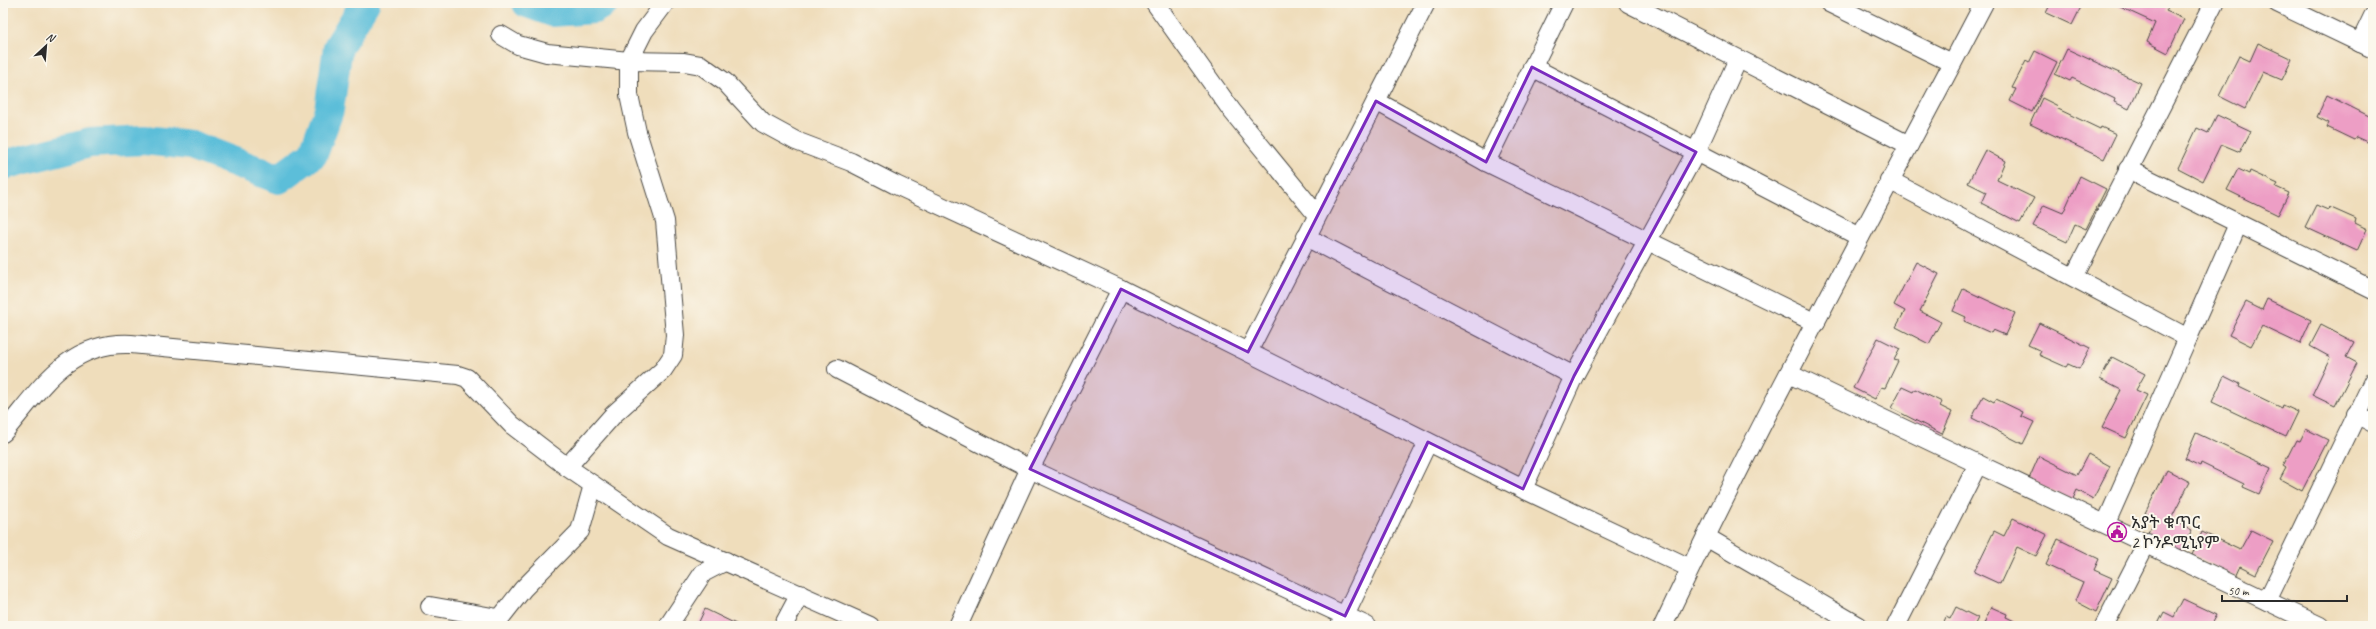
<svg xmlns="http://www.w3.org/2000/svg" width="2376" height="629" font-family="Caveat,'Noto Sans Ethiopic',sans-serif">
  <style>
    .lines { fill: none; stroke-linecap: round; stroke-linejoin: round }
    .river { stroke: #5bbed9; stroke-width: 30 }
    .building { fill: #ed9ec5 }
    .street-casing { stroke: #484641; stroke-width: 20 }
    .street { stroke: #fff; stroke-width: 18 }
    .marked { fill: #7b2cbf; fill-opacity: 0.2; stroke: #7b2cbf; stroke-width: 3; stroke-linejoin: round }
    .labels { text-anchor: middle; stroke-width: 4; stroke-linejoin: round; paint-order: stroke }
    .poi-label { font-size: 17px; fill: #2b2b2b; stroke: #fbf7ec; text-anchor: start }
  </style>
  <rect width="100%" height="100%" fill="#fbf7ec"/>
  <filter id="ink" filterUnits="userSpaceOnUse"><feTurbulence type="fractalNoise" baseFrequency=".025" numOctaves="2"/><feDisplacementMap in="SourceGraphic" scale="8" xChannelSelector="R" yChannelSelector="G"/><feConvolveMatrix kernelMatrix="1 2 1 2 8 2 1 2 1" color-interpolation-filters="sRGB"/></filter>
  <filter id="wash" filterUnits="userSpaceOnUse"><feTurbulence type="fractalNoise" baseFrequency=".012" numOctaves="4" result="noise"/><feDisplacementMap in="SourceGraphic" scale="16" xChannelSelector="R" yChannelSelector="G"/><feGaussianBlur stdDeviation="0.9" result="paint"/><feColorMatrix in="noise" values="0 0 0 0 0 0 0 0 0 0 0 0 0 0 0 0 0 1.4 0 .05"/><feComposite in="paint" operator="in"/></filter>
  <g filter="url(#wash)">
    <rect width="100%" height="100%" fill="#efddbb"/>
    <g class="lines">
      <g class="river">
        <path d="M527,3l25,9 42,-3 10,-6"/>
        <path d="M3,165l87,-22 54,-3 47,5 88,34 34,-25 16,-44 9,-63 27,-44"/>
      </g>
    </g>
    <g id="blocks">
      <g class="building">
        <path d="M2051,3h32l-11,22 -26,-12z"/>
        <path d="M2119,3h51l-4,8 18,8 -16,34 -21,-11 8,-19 -37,-17z"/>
        <path d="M2258,43l34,16 -10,21 -19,-8 -18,37 -26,-13 20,-40 11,5z"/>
        <path d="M2067,49l74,34 -12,26 -15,-7 1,-3 -43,-21 -2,3 -15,-7z"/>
        <path d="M2035,51l22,11 -25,50 -22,-11 6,-12 -4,-1 14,-27 3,2z"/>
        <path d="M2327,95l46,23v13l-6,11 -11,-5 -2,3 -27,-13 2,-4 -12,-6z"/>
        <path d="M2042,98l16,8 -2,2 44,21 1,-2 15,7 -12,25 -74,-35z"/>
        <path d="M2217,115l34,16 -11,21 -19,-8 -18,37 -25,-13 19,-40 11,5z"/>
        <path d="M1985,150l20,11 -8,19 37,18 -14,25 -39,-20 5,-11 -18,-9z"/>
        <path d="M2238,169l11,5 1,-3 28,13 -2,3 13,6 -11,22 -51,-25z"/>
        <path d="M2080,176l26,13 -20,40 -11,-5 -8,18 -34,-16 11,-21 19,8z"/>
        <path d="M2316,205l12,5 1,-3 27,12 -1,4 12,6 -10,22 -52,-24z"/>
        <path d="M1916,262l23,12 -19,37 21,11 -12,22 -33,-17 9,-16 -11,-6z"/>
        <path d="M1963,289l52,24 -10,22 -12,-5 -2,3 -27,-12 2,-4 -13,-6z"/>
        <path d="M2267,299l44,21 -11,24 -38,-18 -11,20 -22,-11 17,-33 16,8z"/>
        <path d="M2039,323l51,25 -11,21 -11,-5 -2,3 -27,-12 2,-4 -13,-6z"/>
        <path d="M2321,325l33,17 -8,15 11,6 -22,43 -23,-11 18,-38 -20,-11z"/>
        <path d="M1878,338l22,11 -6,11 4,1 -13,27 -4,-1 -6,12 -22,-11z"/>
        <path d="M2112,357l33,17 -9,16 11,5 -21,43 -24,-11 19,-37 -21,-11z"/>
        <path d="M2224,376l16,8 -1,3 43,21 1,-3 15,7 -12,25 -74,-35z"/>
        <path d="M1902,387l11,5 2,-3 27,13 -2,4 12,6 -10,22 -51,-26z"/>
        <path d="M1983,396l11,6 2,-3 27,13 -2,4 13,6 -11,22 -51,-26z"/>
        <path d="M2306,429l22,11 -26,51 -22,-12 6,-11 -3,-2 13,-26 4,1z"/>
        <path d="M2196,433l75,35 -12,26 -16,-7 1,-3 -43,-21 -1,3 -15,-7z"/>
        <path d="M2088,454l22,12 -17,33 -16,-9 -5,11 -43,-22 10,-23 38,19z"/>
        <path d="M2167,470l23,12 -19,37 21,11 -12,22 -33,-18 9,-15 -11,-6z"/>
        <path d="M2013,518l34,17 -11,21 -19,-9 -17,37 -26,-12 20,-41 10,5z"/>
        <path d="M2251,530l22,11 -17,33 -16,-8 -5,11 -43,-22 10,-23 38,18z"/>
        <path d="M2058,539l41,20 -5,11 18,8 -16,34 -21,-11 8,-19 -37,-17z"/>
        <path d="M2183,599l34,16 -6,11h-54l7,-14 10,5z"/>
        <path d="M1956,607l22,11 -4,8h-32l4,-9 4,2z"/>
        <path d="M1991,607l16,7 -1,3 19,9h-42z"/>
        <path d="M705,609l35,17h-43z"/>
      </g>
    </g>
  </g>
  <g filter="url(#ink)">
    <use href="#blocks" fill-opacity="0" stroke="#484641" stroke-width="1"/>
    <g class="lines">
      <g class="street-casing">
        <g id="street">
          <path d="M1155,3l77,108 85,104"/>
          <path d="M1628,3l281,142"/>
          <path d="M1829,3l123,60"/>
          <path d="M2277,3l96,46"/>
          <path d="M501,35l17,10 29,8 82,8 55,1 17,3 24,17 38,41 33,18 55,21 45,23 225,104 402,200 167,79"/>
          <path d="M2360,43l13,-27"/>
          <path d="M1532,67l328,170"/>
          <path d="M1376,101l110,61 330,161"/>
          <path d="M1486,162l78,-159"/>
          <path d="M2128,169l245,121"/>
          <path d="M1889,180l299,158 -82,185"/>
          <path d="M1306,237l268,139"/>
          <path d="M2074,277l140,-274"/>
          <path d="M2188,338l50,-114"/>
          <path d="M1248,352l178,-349"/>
          <path d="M837,369l193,100 337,157"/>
          <path d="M1789,374l189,90"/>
          <path d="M2356,414l17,9"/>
          <path d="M3,433c37,-43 64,-92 128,-89l327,31 9,3 45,47 55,42 47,-53 49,-44 10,-15 2,-20 -10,-114 -28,-89 -8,-37v-34l15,-30 21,-28"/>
          <path d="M567,467l101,69 202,90"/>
          <path d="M1523,489l51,-113 122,-224 42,-93"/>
          <path d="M1706,537l153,89"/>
          <path d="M2267,601l106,-220"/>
          <path d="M430,606l68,12"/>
          <path d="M494,626l29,-37 57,-58 13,-46"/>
          <path d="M668,626l35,-53 23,-12"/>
          <path d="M783,626l17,-32"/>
          <path d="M958,626l72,-157 91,-180"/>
          <path d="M1340,626l88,-184"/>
          <path d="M1663,626c99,-211 213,-416 321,-623"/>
          <path d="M1896,626l82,-162 342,162"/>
          <path d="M2104,626l43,-84"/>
        </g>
      </g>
      <use href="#street" class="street"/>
    </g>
  </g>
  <path class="marked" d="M1532,67l164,85 -122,224 -51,113 -95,-47 -83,174 -315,-147 91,-180 127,63 128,-251 110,61z"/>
  <defs>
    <g id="civic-ring" transform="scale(1)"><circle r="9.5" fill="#fbf7ec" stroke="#b5179e" stroke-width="1.5"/><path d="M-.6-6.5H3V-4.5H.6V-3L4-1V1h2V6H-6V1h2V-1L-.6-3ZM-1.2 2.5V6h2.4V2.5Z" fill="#b5179e"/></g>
  </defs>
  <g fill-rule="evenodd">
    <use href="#civic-ring" x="2117" y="532"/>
  </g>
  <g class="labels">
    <g class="poi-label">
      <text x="2131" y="528">አያት ቁጥር<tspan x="2131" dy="20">2 ኮንዶሚኒየም</tspan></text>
    </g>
  </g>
  <rect width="2376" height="629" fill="none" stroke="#fbf7ec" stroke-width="16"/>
  <g transform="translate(46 46) rotate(26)" stroke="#fbf7ec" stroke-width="3" paint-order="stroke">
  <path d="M0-3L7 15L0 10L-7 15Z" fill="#2b2b2b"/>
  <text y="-6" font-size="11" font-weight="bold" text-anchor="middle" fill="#2b2b2b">N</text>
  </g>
  <path d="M2222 595v6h125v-6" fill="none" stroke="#2b2b2b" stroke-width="2"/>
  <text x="2228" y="595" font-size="12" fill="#2b2b2b" stroke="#fbf7ec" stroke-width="3" paint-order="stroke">50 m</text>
</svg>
